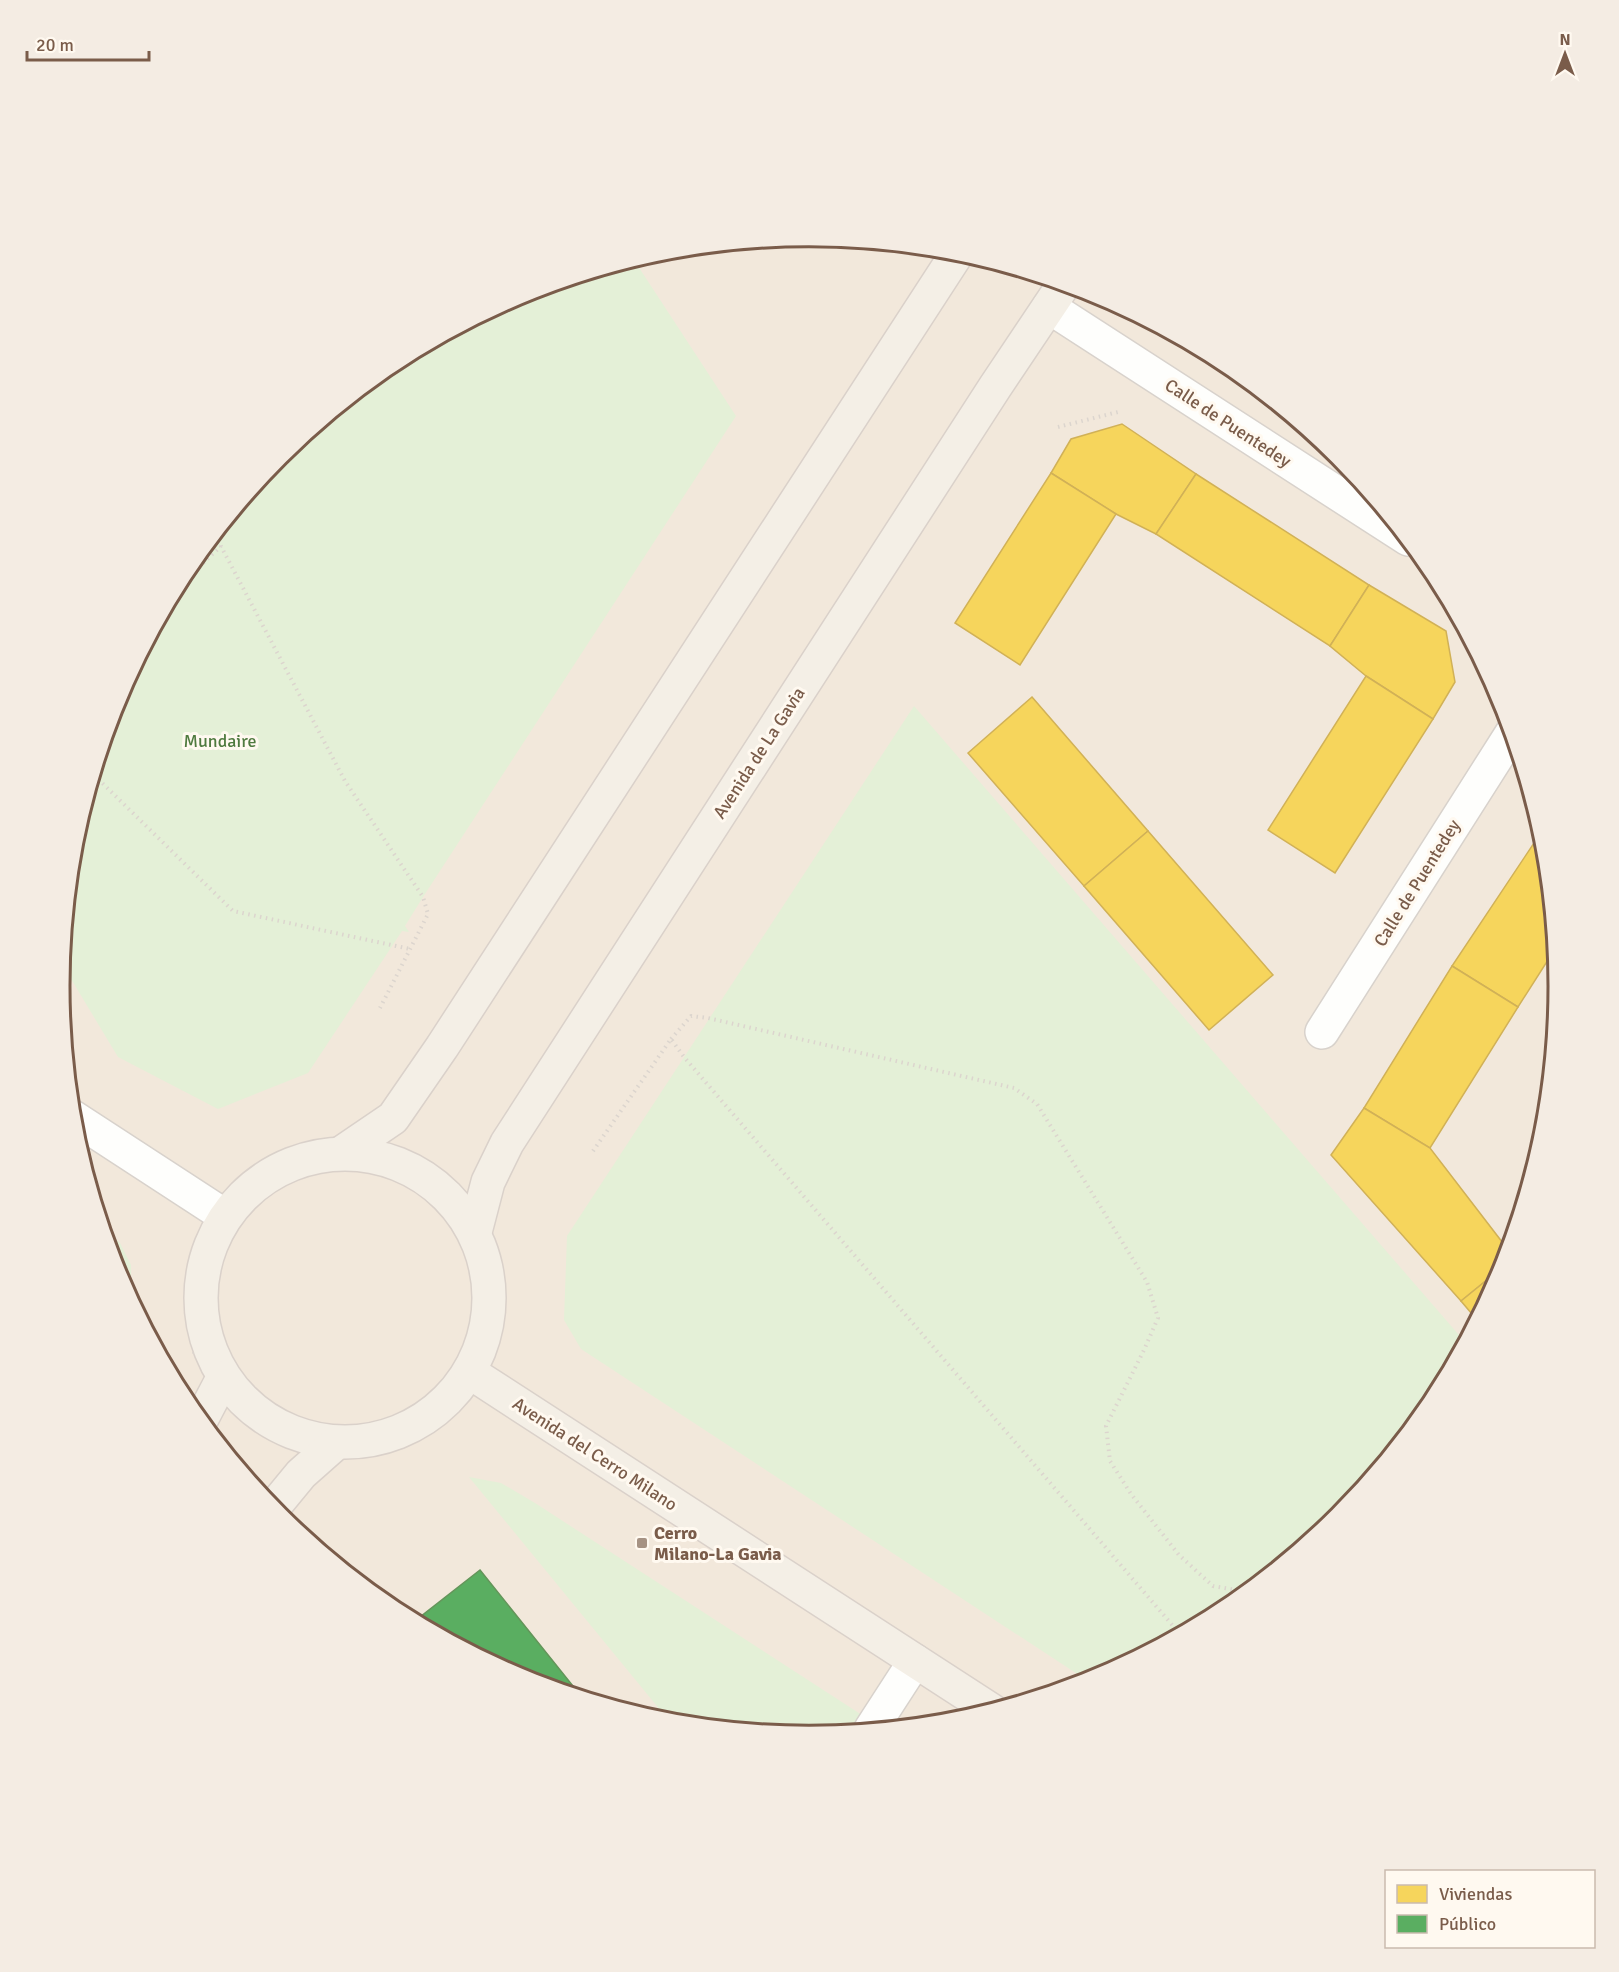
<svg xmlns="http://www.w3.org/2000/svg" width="1619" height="1972" font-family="Signika,sans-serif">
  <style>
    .residential { fill: #f2e8db }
    .green { fill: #e4f0d7 }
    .homes { fill: #f6d55c; stroke: #d1b157; stroke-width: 1.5 }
    .public { fill: #5aae61; stroke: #64955a; stroke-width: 1.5 }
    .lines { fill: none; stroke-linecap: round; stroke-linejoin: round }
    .minor-casing { stroke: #d8d2cc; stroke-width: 36 }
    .major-casing { stroke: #dad1ca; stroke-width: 36 }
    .path { stroke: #dcd5ce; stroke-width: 4; stroke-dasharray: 1.5 4.5; stroke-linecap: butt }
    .minor { stroke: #fefefc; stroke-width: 33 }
    .major { stroke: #f4efe6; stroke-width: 33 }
    .poi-dot { fill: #a69283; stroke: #fff9f0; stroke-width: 2 }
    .labels { text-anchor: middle; stroke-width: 6; stroke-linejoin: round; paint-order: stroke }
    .street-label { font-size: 18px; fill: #7a5c4a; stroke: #fff9f0 }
    .park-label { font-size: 18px; fill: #4f7a3f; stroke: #fff9f0 }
    .poi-label { font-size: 18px; font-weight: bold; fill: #7a5c4a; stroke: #fff9f0; text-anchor: start }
    .rim { fill: none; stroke: #7a5c4a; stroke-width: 3 }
  </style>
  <rect width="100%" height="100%" fill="#f8f5ee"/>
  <circle class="residential" cx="810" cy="986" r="747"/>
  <g class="green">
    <path d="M634,260l102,156 -313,481 -18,29 4,6 -7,-1 -94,142 -90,36 -100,-52 -56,-93 12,-125 43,-140 70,-130 93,-113 113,-93 130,-70z"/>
    <path d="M914,706l551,636 -33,61 -93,113 -113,93 -130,70 -8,2 -507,-332 -17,-29 3,-84z"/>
    <path d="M103,1227l17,16 11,22v33l-14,-25z"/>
    <path d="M469,1477l32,6 34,20 347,225 -73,7 -139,-13z"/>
  </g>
  <g class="homes">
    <path d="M1122,424l74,50 -40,60 -40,-20 -65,-41 20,-34z"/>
    <path d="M1051,473l65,41 -96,151 -65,-42z"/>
    <path d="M1196,474l173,111 -39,61 -174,-112z"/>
    <path d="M1369,585l77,46 9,51 -22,37 -67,-43 -36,-30z"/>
    <path d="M1366,676l67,43 -98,154 -67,-43z"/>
    <path d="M1032,697l116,134 -64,55 -116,-133z"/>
    <path d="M1148,831l125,144 -64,55 -125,-144z"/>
    <path d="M1542,831l3,9 10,109 -37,58 -66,-41z"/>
    <path d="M1452,966l66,41 -88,141 -66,-40z"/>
    <path d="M1364,1108l66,40 79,103 -5,15 -43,35 -130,-146z"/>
    <path d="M1504,1266l-2,7 -25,47 -16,-19z"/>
  </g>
  <path class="public" d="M480,1570l101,126 -59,-18 -107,-57z"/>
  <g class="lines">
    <g class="minor-casing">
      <g id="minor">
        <path d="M1049,307l359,232"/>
        <path d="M1322,1032l190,-299"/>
        <path d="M73,1117l152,99"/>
        <path d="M871,1729l44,-68"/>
      </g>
    </g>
    <g class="major-casing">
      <g id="major">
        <path d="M343,1152l50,-34 49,-71 516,-795"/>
        <circle cx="345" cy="1298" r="144"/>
        <path d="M475,1232l13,-50 19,-39 488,-756 69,-103"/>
        <path d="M471,1373l520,337"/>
        <path d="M201,1420l22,-42"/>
        <path d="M273,1508l28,-34 35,-31"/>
      </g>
    </g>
    <g class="path">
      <path d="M1058,427l64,-16"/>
      <path d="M215,535l130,246 78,116 5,17 -48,94"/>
      <path d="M177,588l44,-42"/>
      <path d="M94,775l139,136 177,38"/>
      <path d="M671,1039l20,-23 17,2 306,70 23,16 110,178 11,36 -14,32 -38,76 4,35 21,33 48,61 34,31 34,6"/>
      <path d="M593,1151l78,-112 13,18 496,577"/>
      <path d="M194,1354l7,-32"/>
      <path d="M372,1449l17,-13"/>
    </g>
    <use href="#minor" class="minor"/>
    <use href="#major" class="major"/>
  </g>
  <rect class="poi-dot" x="636" y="1537" width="12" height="12" rx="3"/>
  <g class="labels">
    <g class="street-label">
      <text transform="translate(1228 423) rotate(33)" y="6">Calle de Puentedey</text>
      <text transform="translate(759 753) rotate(-57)" y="6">Avenida de La Gavia</text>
      <text transform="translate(1417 883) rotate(-58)" y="6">Calle de Puentedey</text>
      <text transform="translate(595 1454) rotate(33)" y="6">Avenida del Cerro Milano</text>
    </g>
    <g class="park-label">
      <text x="220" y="747">Mundaire</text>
    </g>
    <g class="poi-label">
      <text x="654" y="1539">Cerro<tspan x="654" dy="21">Milano-La Gavia</tspan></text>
    </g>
  </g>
  <path d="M0 0H1619V1972H0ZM70 986a739 739 0 1 1 1478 0a739 739 0 1 1-1478 0Z" fill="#f4ece3" fill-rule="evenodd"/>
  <path class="rim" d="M70 986a739 739 0 1 1 1478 0a739 739 0 1 1-1478 0Z"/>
  <rect x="1385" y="1870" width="210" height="78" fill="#fff9f0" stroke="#cabaae" stroke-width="1.5"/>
  <rect x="1397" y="1885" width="30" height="18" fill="#f6d55c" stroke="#cabaae" stroke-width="1.5"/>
  <text x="1439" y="1900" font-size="18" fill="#7a5c4a">Viviendas</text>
  <rect x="1397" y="1915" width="30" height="18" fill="#5aae61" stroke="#cabaae" stroke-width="1.5"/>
  <text x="1439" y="1930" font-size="18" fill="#7a5c4a">Público</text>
  <g transform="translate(1565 54)" stroke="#fff9f0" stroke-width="4.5" paint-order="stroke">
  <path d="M0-4.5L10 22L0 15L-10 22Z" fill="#7a5c4a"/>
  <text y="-9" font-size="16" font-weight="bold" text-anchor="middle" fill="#7a5c4a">N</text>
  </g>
  <path d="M27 51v9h122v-9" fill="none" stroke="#7a5c4a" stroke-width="3"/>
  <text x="36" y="51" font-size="18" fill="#7a5c4a" stroke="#fff9f0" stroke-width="4.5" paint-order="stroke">20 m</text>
</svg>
